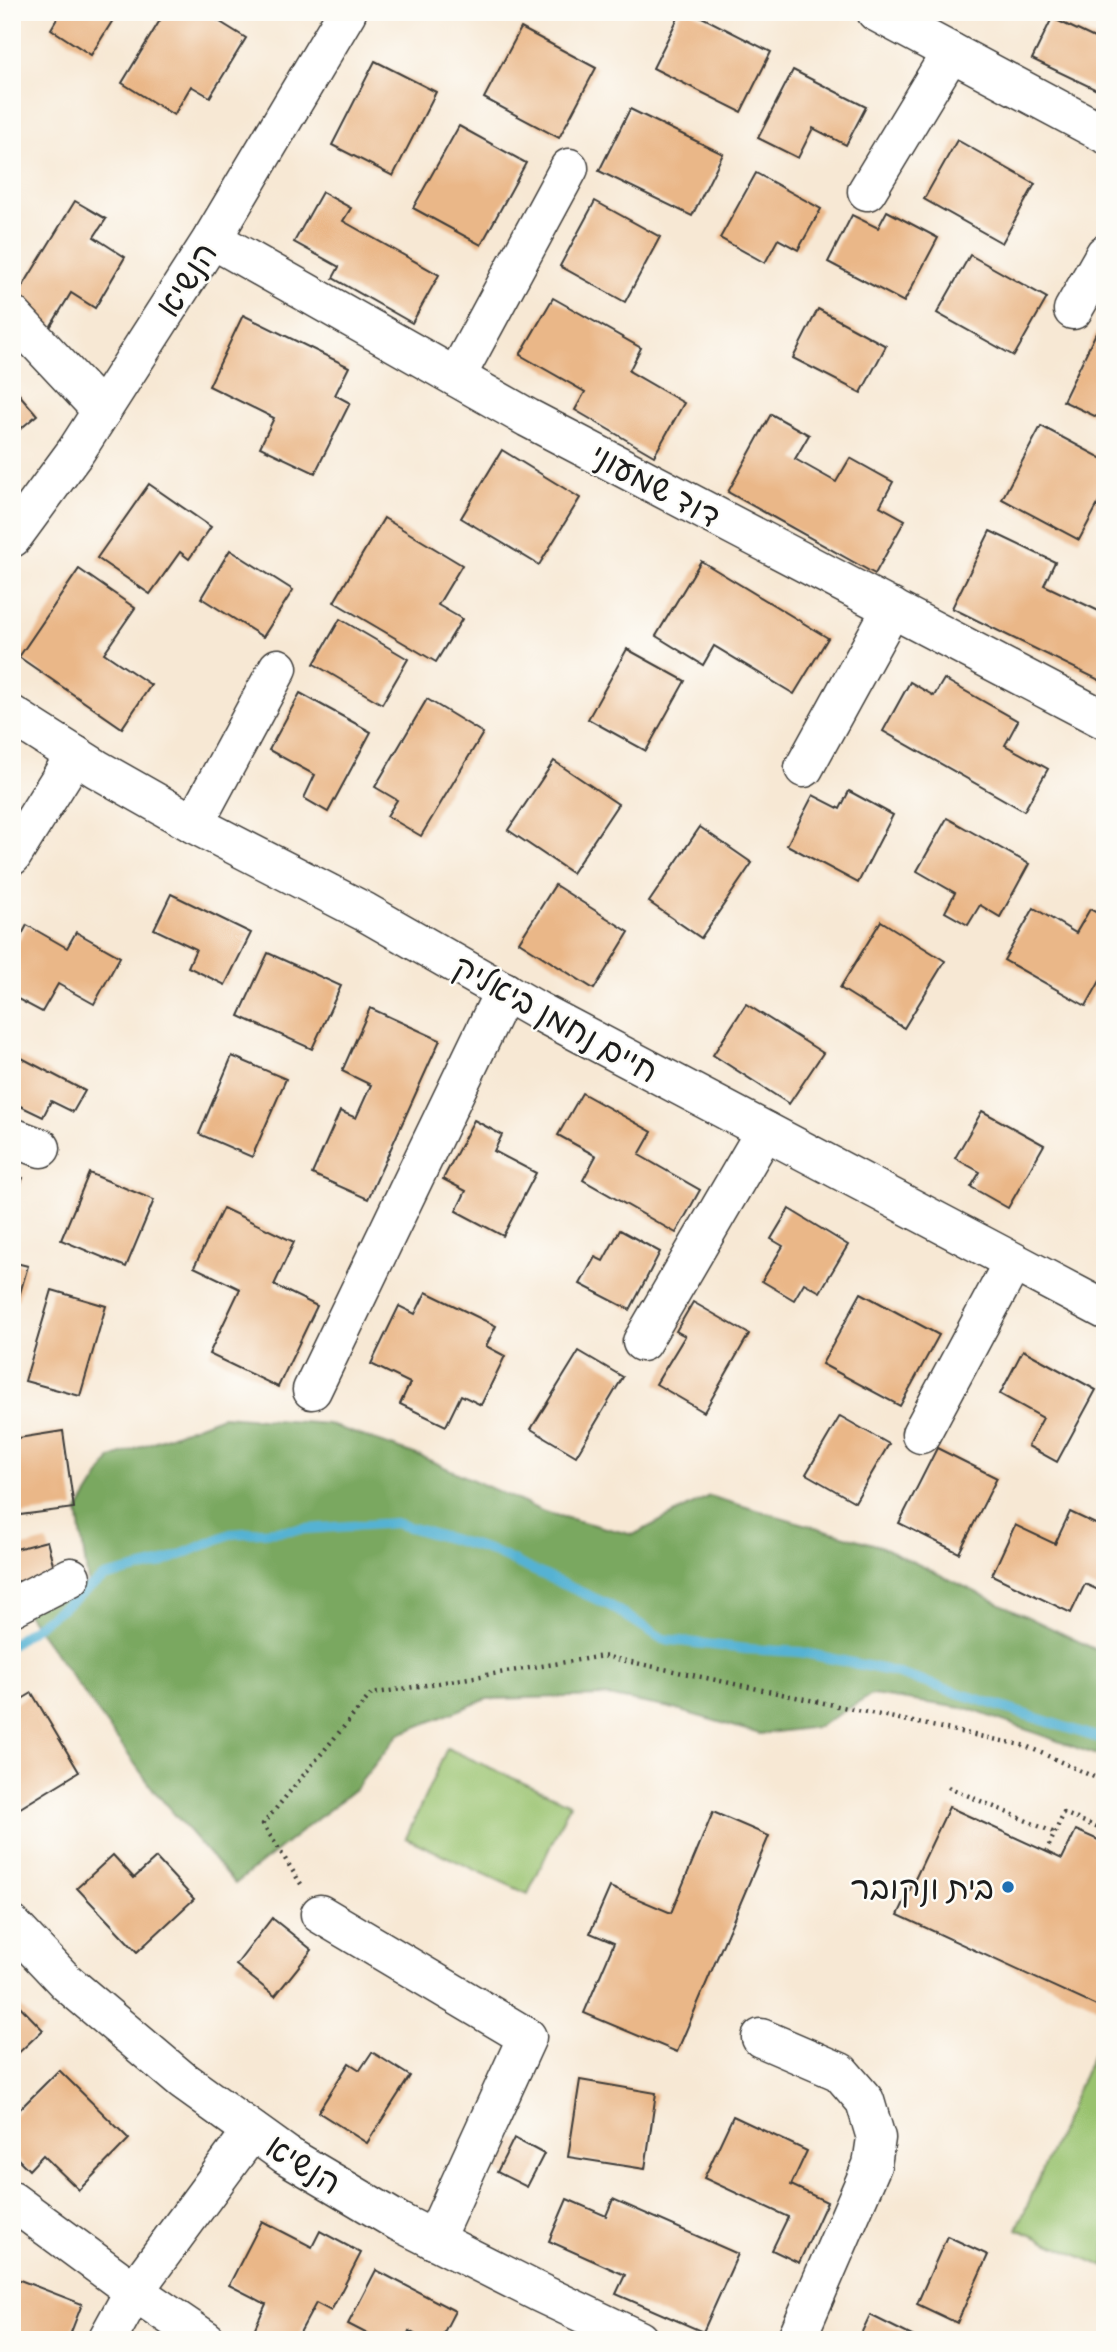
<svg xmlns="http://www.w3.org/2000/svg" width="1117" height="2352" font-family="Caveat,'Playpen Sans Hebrew',sans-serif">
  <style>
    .green { fill: #99c26e; stroke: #5a6f45; stroke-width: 2 }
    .forest { fill: #7aa861; stroke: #4b623e; stroke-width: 2 }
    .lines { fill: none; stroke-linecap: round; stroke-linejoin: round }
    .stream { stroke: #54b2d3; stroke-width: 10 }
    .building { fill: #eab788 }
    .minor-casing { stroke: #3d3b38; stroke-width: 41 }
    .path { stroke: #3d3b38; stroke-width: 4.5; stroke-dasharray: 2 5; stroke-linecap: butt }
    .minor { stroke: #fff; stroke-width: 38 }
    .poi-dot { fill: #1f6fb2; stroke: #fdfcf7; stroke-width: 2.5 }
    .labels { text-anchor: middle; stroke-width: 5; stroke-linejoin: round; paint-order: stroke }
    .street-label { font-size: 33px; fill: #1c1c1c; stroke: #fdfcf7 }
    .poi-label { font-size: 33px; fill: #1c1c1c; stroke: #fdfcf7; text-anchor: end }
  </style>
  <rect width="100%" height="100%" fill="#fdfcf7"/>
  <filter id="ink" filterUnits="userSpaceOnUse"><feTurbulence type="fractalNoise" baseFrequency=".0143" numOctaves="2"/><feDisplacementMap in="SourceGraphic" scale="14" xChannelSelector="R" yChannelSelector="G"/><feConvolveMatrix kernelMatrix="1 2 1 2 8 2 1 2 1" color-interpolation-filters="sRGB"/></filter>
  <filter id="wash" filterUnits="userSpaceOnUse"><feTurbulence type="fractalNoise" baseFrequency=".00686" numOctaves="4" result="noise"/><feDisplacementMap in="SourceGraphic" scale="28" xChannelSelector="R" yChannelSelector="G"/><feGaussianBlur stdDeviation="1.57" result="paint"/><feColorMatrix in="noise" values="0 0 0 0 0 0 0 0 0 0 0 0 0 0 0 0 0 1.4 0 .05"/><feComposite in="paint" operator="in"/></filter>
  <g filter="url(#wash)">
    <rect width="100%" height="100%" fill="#f7e8d4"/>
    <g class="green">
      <path d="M447,1748l123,56 -42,90 -122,-56z"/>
      <path d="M1105,2026v241l-88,-38z"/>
    </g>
    <path class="forest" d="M222,1416l106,8 92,32 124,56 89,23 76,-39 171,50 225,108v104l-136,-49 -97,-14 -55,32 -57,7 -90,-26 -63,-12 -120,3 -88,35 -44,55 -120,95 -80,-92 -131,-182 64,-27 -10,-72 33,-53z"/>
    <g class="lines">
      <path class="stream" d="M12,1644l92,-67 55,-13 71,-30 165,-11 94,27 120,55 54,34 83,10 54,3 86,18 219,70"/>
    </g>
    <g id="blocks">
      <g class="building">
        <path d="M61,12h57l-27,43 -40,-26z"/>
        <path d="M165,12h39l42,26 -36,59 -19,-11 -17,29 -52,-32z"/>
        <path d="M681,12h11l79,40 -30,60 -88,-44z"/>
        <path d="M1052,18l53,25v51l-73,-35z"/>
        <path d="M521,28l75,40 -37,70 -75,-40z"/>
        <path d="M375,61l61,31 -43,84 -61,-31z"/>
        <path d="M793,70l73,37 -20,38 -33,-17 -15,30 -40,-20z"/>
        <path d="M630,109l93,45 -31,62 -93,-45z"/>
        <path d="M459,126l67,37 -45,82 -68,-37z"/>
        <path d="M957,140l78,44 -33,59 -78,-44z"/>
        <path d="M756,173l65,36 -23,41 -20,-11 -13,24 -45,-25z"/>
        <path d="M322,192l29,16 -8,13 96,54 -27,48 -79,-45 6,-11 -45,-25z"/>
        <path d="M75,201l31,18 -12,18 31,20 -30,51 -24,-15 -22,36 -37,-25z"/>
        <path d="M595,201l65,36 -35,65 -65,-36z"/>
        <path d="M887,211l51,27 -34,64 -76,-40 24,-47 26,13z"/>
        <path d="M970,255l77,43 -33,58 -77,-43z"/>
        <path d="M553,298l88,50 -12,23 55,32 -30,53 -79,-46 10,-18 -65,-37z"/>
        <path d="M818,309l68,37 -25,47 -68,-35z"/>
        <path d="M243,315l106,52 -14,28 15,8 -35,70 -55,-26 14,-29 -65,-32z"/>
        <path d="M1096,333l9,4v84l-42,-20z"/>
        <path d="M12,386l25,29 -25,21z"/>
        <path d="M771,414l38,21 -14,24 41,23 14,-24 43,24 -13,24 25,14 -30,54 -147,-82z"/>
        <path d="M1041,426l64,34v31l-26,49 -77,-41z"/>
        <path d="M502,450l78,48 -41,67 -78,-47z"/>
        <path d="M149,484l62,43 -22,32 -9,-7 -30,42 -53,-36z"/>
        <path d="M384,518l78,47 -24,40 24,14 -26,43 -102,-60z"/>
        <path d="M990,531l65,31 -11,23 61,29v69l-153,-75z"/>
        <path d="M230,550l63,40 -30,47 -62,-39z"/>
        <path d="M701,561l127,77 -34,56 -80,-48 -11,19 -47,-29z"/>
        <path d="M79,569l56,39 -31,45 47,32 -29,43 -103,-71z"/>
        <path d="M340,619l68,40 -26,45 -68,-40z"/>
        <path d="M627,649l58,32 -39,70 -58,-32z"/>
        <path d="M944,679l74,42 -13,24 43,24 -24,42 -141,-80 27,-49 24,14z"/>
        <path d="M300,693l71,39 -43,80 -24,-14 11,-23 -46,-25z"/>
        <path d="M427,699l56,34 -62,103 -34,-20 10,-16 -22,-13z"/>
        <path d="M554,761l64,43 -46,69 -64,-43z"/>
        <path d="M849,791l44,24 -35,68 -71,-38 26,-50 27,14z"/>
        <path d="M947,818l82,46 -29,53 -20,-12 -12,20 -23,-13 10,-19 -38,-22z"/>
        <path d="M700,827l52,36 -51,75 -52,-36z"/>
        <path d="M555,885l74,47 -35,57 -75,-47z"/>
        <path d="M171,894l80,39 -26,52 -37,-18 8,-18 -42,-20z"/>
        <path d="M1034,908l42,25 14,-24 15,8v55l-19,34 -82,-46z"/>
        <path d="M881,921l64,40 -41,67 -64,-40z"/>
        <path d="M27,925l40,23 9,-16 44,25 -26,47 -36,-20 -16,28 -30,-16v-43z"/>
        <path d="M268,953l73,33 -29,63 -73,-33z"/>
        <path d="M746,1004l77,49 -34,51 -76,-49z"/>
        <path d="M370,1008l70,32 -72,159 -56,-25 28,-63 16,7 15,-33 -29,-14z"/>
        <path d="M12,1053l73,38 -12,21 -22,-11 -8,16 -31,-15z"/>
        <path d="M232,1056l54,23 -34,78 -53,-23z"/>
        <path d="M582,1093l70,39 -13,23 61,35 -24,43 -93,-53 13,-24 -38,-21z"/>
        <path d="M982,1111l62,34 -36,63 -37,-21 9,-15 -25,-14z"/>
        <path d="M474,1120l28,15 -8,16 42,22 -33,63 -47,-25 10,-20 -23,-12z"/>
        <path d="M12,1173l11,5 -11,24z"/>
        <path d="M89,1173l65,27 -28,67 -65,-27z"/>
        <path d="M223,1208l71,34 -20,43 43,21 -39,81 -69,-33 31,-65 -46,-22z"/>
        <path d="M789,1209l59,36 -28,47 -16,-9 -10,17 -32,-19 21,-35 -12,-7z"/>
        <path d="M620,1230l40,22 -30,58 -50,-26 15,-27 8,4z"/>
        <path d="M12,1262l16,4 -10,34 -6,-2z"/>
        <path d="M52,1290l54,16 -26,90 -55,-15z"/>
        <path d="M426,1292l70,34 -10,20 19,10 -24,49 -20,-10 -15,31 -46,-22 10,-21 -39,-19 28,-58 16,8z"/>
        <path d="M861,1293l78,42 -39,71 -78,-42z"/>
        <path d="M693,1302l56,32 -45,78 -48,-28 29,-48 -9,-5z"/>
        <path d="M1023,1350l73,40 -39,72 -29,-16 15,-28 -43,-24z"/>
        <path d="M579,1351l44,26 -47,79 -45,-27z"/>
        <path d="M840,1416l49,28 -34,58 -49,-28z"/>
        <path d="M63,1431l11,77 -62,8v-77z"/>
        <path d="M937,1448l60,30 -38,75 -60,-30z"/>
        <path d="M1070,1512l34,16 -6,14 7,4v47l-20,-9 -14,29 -79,-38 23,-50 40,19z"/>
        <path d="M47,1541l11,42 -36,10 -3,-12 -7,1v-32z"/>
        <path d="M32,1693l47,79 -67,41v-108z"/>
        <path d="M949,1807l113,52 14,-29 29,13v167l-207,-95z"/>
        <path d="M713,1812l56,24 -92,216 -93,-39 30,-70 -24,-10 20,-46 61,26z"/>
        <path d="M113,1855l21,23 22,-20 38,41 -57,53 -60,-64z"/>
        <path d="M272,1918l40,32 -37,46 -39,-31z"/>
        <path d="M12,1998l31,32 -31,29z"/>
        <path d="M372,2052l38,24 -43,67 -49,-31 31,-49 11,7z"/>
        <path d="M59,2070l70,69 -50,51 -36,-35 -14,15 -17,-17v-36z"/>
        <path d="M580,2080l76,13 -11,76 -77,-12z"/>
        <path d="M733,2116l74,35 -16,34 36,17 -28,61 -27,-13 16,-33 -84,-39z"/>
        <path d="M514,2138l30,16 -17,33 -30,-15z"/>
        <path d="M567,2199l39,17 7,-17 125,55 -35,78 -87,-38 9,-19 -76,-34z"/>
        <path d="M262,2221l50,26 8,-16 41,22 -30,58 -15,-8 -20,37h-28l-15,-8 13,-28 -37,-19z"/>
        <path d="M947,2236l41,19 -31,68 -40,-19z"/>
        <path d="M376,2270l79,41 -15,29h-15l-16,-9 -4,9h-26l-31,-16z"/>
        <path d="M12,2277l70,27 -14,36h-56z"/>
        <path d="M870,2315l50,25h-62z"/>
      </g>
    </g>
  </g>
  <g filter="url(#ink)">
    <use href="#blocks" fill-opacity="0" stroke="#3d3b38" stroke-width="2"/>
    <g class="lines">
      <g class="minor-casing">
        <g id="minor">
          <path d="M876,12l229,122"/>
          <path d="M867,191l84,-139"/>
          <path d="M212,239l316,179 577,302"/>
          <path d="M1073,310l32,-56"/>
          <path d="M12,315l90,96"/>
          <path d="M456,377l113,-209"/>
          <path d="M12,538l64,-87 136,-212 135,-227"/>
          <path d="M12,715l85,54 97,55 171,88 173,99 567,299"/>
          <path d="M804,768l88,-160"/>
          <path d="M194,824l84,-156"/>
          <path d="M12,856l63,-101"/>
          <path d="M12,1137l29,11"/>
          <path d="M642,1342l123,-211"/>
          <path d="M312,1390l192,-399"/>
          <path d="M921,1434l92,-172"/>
          <path d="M12,1607l59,-30"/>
          <path d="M320,1914l207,123 -93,203"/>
          <path d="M12,1925l54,57 117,99 103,74 113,67 139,70 101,48"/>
          <path d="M761,2038l79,34 25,29 11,37 -4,27 -76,175"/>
          <path d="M12,2201l122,90 72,49"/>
          <path d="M107,2340l27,-49 118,-160"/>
        </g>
      </g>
      <g class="path">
        <path d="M948,1787l107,46"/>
        <path d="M1046,1852l18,-39 41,18"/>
        <path d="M301,1884l-38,-60 108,-130 232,-38 423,90 79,36"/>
      </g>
      <use href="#minor" class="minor"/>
    </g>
  </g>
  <circle class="poi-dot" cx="1008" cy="1887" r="7"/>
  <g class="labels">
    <g class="street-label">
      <text transform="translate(186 279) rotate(-57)" y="12">הנשיא</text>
      <text transform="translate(656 485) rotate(28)" y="12">דוד שמעוני</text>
      <text transform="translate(556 1018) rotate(29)" y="12">חיים נחמן ביאליק</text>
      <text transform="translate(304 2164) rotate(32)" y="12">הנשיא</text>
    </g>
    <g class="poi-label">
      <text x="994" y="1899">בית ונקובר</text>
    </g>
  </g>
  <rect width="1117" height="2352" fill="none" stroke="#fdfcf7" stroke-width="42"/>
</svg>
